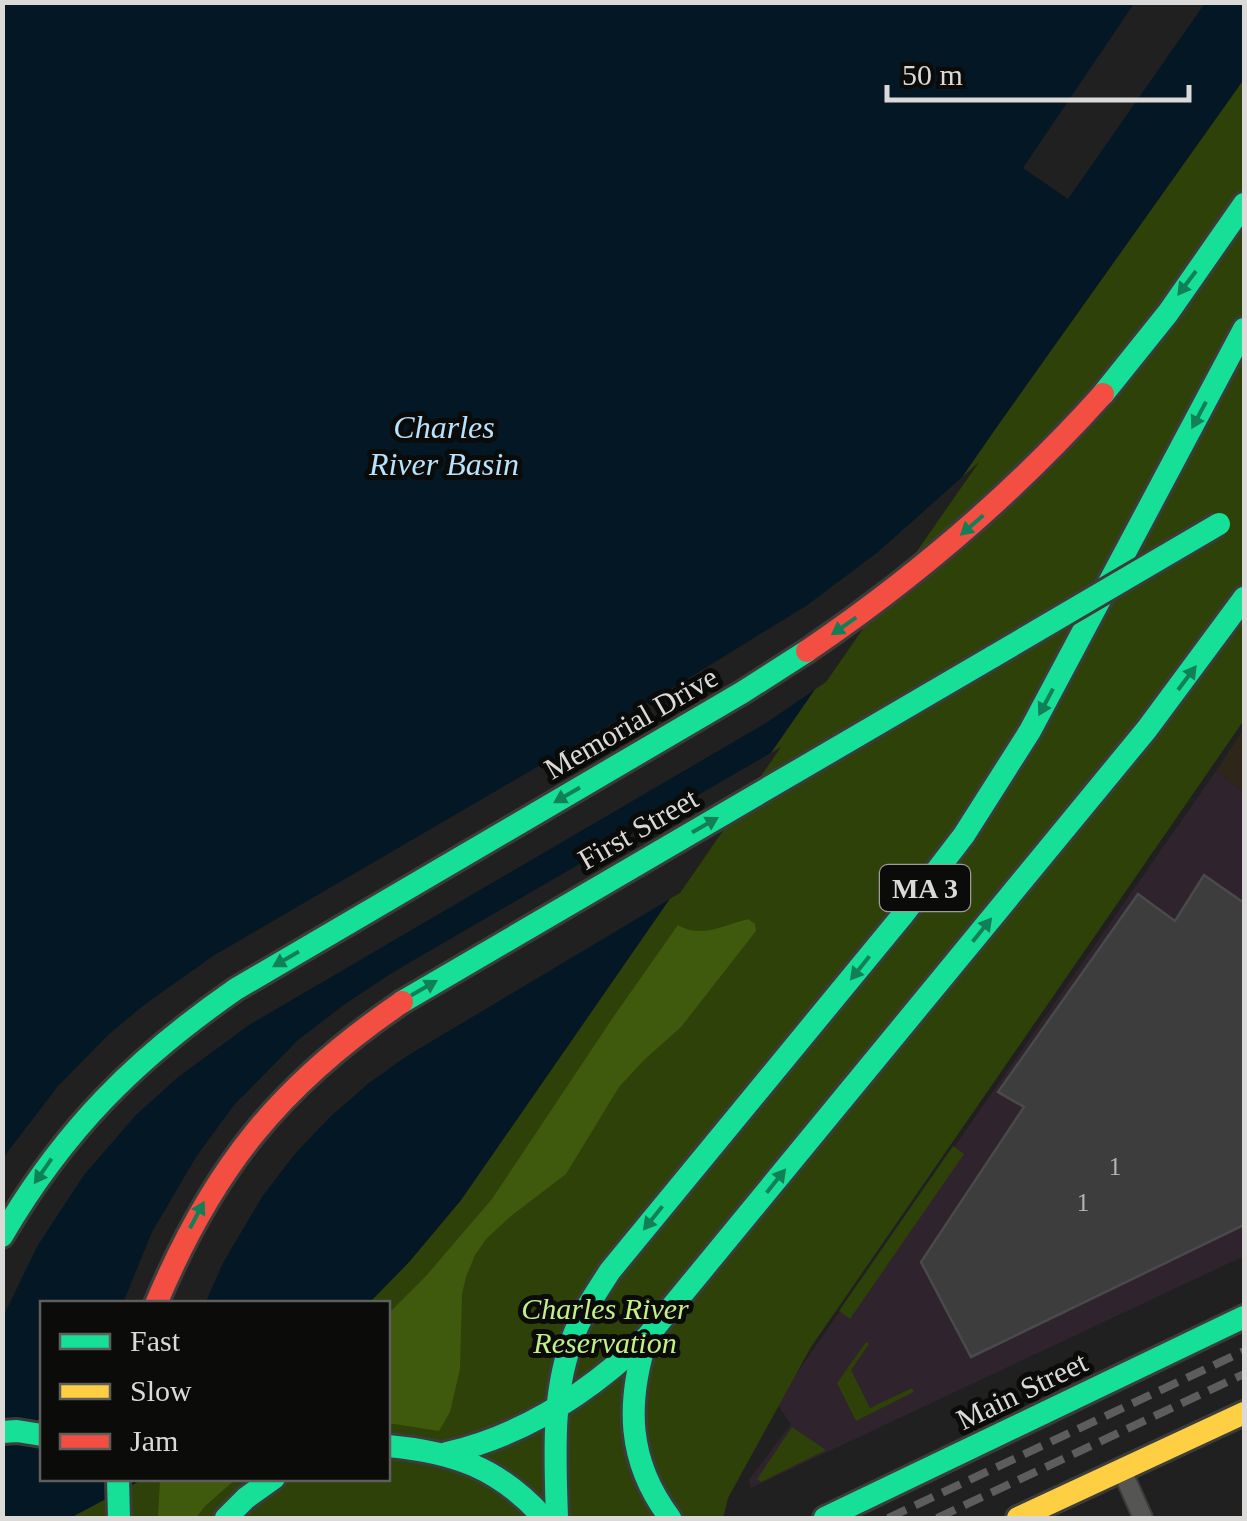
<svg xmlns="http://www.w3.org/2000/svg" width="1247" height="1521" font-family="'Times New Roman',serif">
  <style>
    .commercial { fill: #2f232d }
    .education { fill: #2e2618 }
    .green { fill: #2e4108 }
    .forest { fill: #3f5a0c }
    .water { fill: #031724 }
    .pier { fill: #202020 }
    .building { fill: #3e3d3d; stroke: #4a4a4a; stroke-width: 2.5 }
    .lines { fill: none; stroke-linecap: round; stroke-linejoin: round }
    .lane-casing { stroke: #3c3c3b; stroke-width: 22 }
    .fast-casing { stroke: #3c3c3b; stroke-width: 28 }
    .slow-casing { stroke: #3c3c3b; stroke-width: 28 }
    .jam-casing { stroke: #3c3c3b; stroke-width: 28 }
    .lane { stroke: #555554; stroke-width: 18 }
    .fast { stroke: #16e098; stroke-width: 22 }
    .slow { stroke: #ffcf43; stroke-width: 22 }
    .jam { stroke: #f24e42; stroke-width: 22 }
    .rail { stroke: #5d5d5d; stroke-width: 8; stroke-dasharray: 20 10; stroke-linecap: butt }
    .fast-bridge-casing { stroke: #3c3c3b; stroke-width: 28; stroke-linecap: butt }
    .fast-bridge { stroke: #16e098; stroke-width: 22 }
    .oneway { fill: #118058 }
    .labels { text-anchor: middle; stroke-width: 10; stroke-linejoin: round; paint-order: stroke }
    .number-label { font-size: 25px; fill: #b4b3b2 }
    .shield { fill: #0b0b0a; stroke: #9d9c9b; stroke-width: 2.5 }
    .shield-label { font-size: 28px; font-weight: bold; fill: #dbdad9 }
    .street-label { font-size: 30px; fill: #dbdad9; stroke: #0b0b0a }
    .park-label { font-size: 30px; font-style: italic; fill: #c3f185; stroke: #0b0b0a }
    .water-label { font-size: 32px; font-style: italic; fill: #b7e3fd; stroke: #0b0b0a }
  </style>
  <rect width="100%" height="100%" fill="#202020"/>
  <path class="commercial" d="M1216,771l28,21v464l-493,232 -2,-8 42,-56 -15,-21z"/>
  <path class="education" d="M1244,729v63l-28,-21z"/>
  <g class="green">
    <path d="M1244,79v641l-433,627 -83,151 -5,20h-653l73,-39 245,-1v-174l-19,-1 40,-41 52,-62 535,-772z"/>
    <path d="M953,1146l11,8 -114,165 -11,-8z"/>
    <path d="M866,1342l3,2 -18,26 19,38 42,-20 2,4 -58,29 -19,-38z"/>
    <path d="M792,1427l34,23 -65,32 -4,-3z"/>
  </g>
  <g class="forest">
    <path d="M748,919l7,5 1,7 -75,96 -37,33 -25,27 -53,87 -55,42 -24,22 -12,17 -9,22 -4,17 -2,75 -10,43 -11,19 -51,-8v-109l38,-38 66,-77 122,-183 64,-91c22,14 47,0 70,-6z"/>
    <path d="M160,1479h76l-31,27 -9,12h-38z"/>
  </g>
  <path class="water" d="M3,3h1241v76l-248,349 -535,772 -52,62 -40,41 -327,1v174l101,1 -73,39h-67z"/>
  <g class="pier">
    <path d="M1135,2l70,1 -137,196 -45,-31z"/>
    <path d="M979,462l-153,220 -60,41 -517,302 -72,53 -41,37 -52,60 -46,70 -35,72v-159l55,-72 50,-51 36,-30 69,-49 463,-270 130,-80 72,-54z"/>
    <path d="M781,747l-101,146 -273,163 -38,27 -39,34 -36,38 -32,42 -39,66 -18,41 -82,-1 29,-71 44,-75 38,-52 64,-65 47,-36 50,-33z"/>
  </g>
  <path class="building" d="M1204,875l40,28v322l-273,132 -50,-95 103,-155 -26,-15 140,-198 37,27z"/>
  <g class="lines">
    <g class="lane-casing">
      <path id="lane" d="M1124,1475l19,43"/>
    </g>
    <g class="fast-casing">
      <g id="fast">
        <path d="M1103,394l65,-81 76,-109"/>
        <path d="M402,1002l592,-346"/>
        <path d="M2,1236c62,-106 133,-177 234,-247l507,-297 64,-41"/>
        <path d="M2,1432l15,-1 25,4"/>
        <path d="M388,1446c66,6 111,22 156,72"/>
        <path d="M447,1453c78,-18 143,-61 200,-116"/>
        <path d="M118,1478l1,40"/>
        <path d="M226,1518l20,-20 28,-20"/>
        <path d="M557,1518c-2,-63 -6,-127 18,-186 9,-22 22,-41 35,-61l292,-355 62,-81 66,-104 214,-402"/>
        <path d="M670,1518c-43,-57 -44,-115 -23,-181l500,-608 97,-131"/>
        <path d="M825,1518l419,-201"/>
      </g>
    </g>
    <g class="slow-casing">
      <path id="slow" d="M1018,1518l226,-105"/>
    </g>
    <g class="jam-casing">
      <g id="jam">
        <path d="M807,651c109,-74 208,-159 296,-257"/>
        <path d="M156,1304c57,-136 124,-219 246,-302"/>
      </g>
    </g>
    <use href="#lane" class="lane"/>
    <use href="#fast" class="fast"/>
    <use href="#slow" class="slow"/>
    <use href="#jam" class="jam"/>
    <g class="rail">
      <path d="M888,1518l356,-167"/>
      <path d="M937,1518l307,-144"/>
    </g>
    <g class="fast-bridge-casing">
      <path id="fast-bridge" d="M994,656l225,-132"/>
    </g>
    <use href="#fast-bridge" class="fast-bridge"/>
  </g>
  <defs><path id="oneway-solid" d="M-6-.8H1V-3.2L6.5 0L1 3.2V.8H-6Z" transform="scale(2.5)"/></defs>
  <g class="oneway">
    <use href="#oneway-solid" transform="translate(1187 283) rotate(127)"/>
    <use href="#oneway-solid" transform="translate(1199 415) rotate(118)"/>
    <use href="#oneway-solid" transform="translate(972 525) rotate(139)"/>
    <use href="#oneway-solid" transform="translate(844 626) rotate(145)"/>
    <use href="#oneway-solid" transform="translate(1187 678) rotate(-53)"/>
    <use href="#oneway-solid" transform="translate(1046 702) rotate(118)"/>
    <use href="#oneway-solid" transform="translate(567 795) rotate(150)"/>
    <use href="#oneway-solid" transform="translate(705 825) rotate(-30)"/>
    <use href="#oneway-solid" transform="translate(982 930) rotate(-51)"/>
    <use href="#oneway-solid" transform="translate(286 959) rotate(150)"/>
    <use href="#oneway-solid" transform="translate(860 968) rotate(129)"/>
    <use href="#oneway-solid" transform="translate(424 988) rotate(-30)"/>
    <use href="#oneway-solid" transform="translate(43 1171) rotate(125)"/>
    <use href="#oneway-solid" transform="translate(776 1181) rotate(-51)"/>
    <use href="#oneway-solid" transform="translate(197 1215) rotate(-62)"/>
    <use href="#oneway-solid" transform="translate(653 1218) rotate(129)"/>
  </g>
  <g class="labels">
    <g class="number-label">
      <text x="1115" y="1175">1</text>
      <text x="1083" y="1211">1</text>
    </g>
    <rect class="shield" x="880" y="865" width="90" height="46" rx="8"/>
    <g class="shield-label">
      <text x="925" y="898">MA 3</text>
    </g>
    <g class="street-label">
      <text transform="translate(631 723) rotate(-30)" y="10">Memorial Drive</text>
      <text transform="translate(638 829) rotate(-30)" y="10">First Street</text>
      <text transform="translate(1022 1391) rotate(-26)" y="10">Main Street</text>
    </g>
    <g class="park-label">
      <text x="605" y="1319">Charles River<tspan x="605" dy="34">Reservation</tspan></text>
    </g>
    <g class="water-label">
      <text x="444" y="438">Charles<tspan x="444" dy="37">River Basin</tspan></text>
    </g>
  </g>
  <rect width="1247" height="1521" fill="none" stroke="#dbdad9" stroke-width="10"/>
  <rect x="40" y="1301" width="350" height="180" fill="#0b0b0a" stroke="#5e5e5d" stroke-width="2.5"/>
  <rect x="60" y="1334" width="50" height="15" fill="#16e098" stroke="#5e5e5d" stroke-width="2.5"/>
  <text x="130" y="1351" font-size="30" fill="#dbdad9">Fast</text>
  <rect x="60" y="1384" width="50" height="15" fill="#ffcf43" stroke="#5e5e5d" stroke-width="2.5"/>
  <text x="130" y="1401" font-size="30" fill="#dbdad9">Slow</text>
  <rect x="60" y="1434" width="50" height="15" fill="#f24e42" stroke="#5e5e5d" stroke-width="2.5"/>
  <text x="130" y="1451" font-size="30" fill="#dbdad9">Jam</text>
  <path d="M887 85v15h302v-15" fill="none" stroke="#dbdad9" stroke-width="5"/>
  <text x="902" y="85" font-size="30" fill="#dbdad9" stroke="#0b0b0a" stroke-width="8" paint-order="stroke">50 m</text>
</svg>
